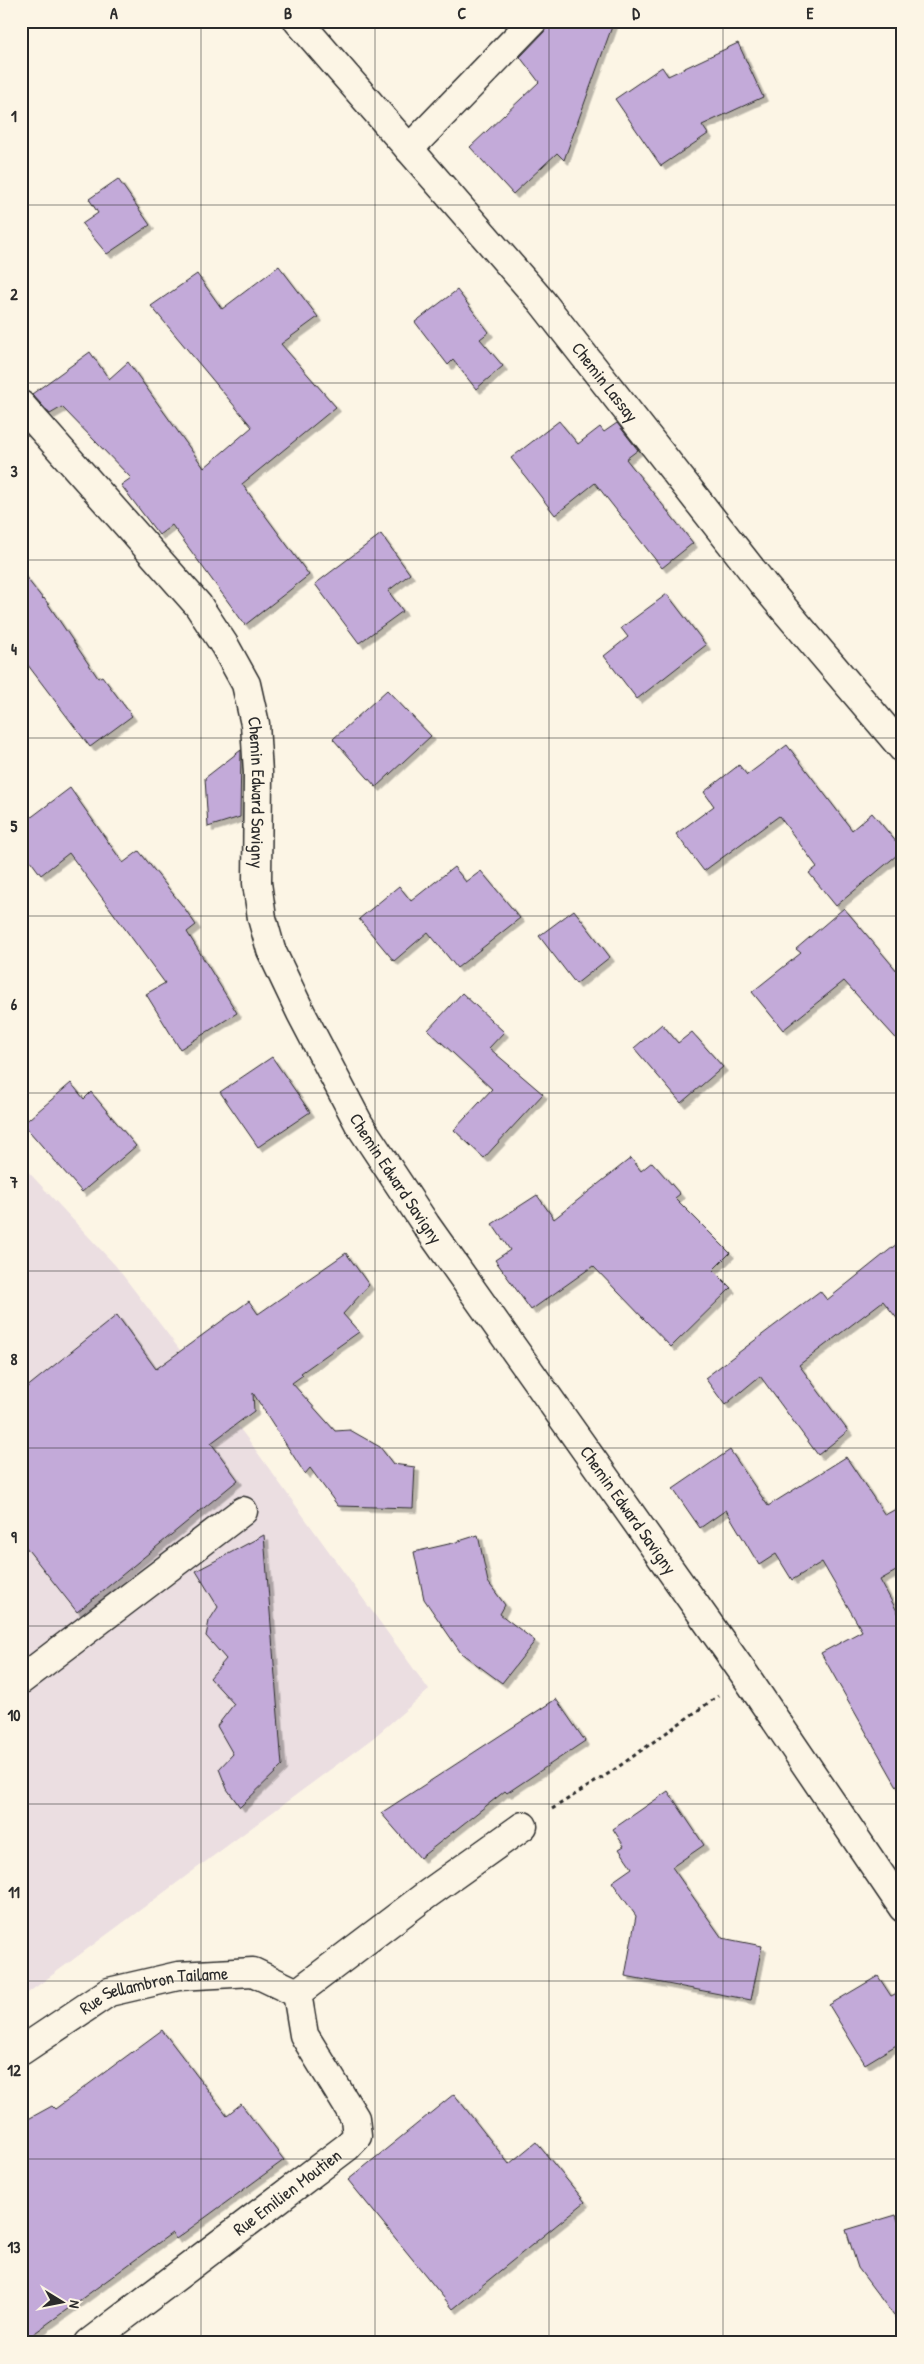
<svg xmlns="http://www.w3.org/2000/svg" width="924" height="2364" font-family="'Patrick Hand',sans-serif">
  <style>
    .built { fill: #ebdee1 }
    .building { fill: #c3aad9; stroke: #2b2b2b; filter: url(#shadow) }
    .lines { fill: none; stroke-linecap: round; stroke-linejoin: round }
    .minor-casing { stroke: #2b2b2b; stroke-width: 31 }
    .path { stroke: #2b2b2b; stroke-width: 3; stroke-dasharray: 4 4; stroke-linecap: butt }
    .minor { stroke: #fcf5e5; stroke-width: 28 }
    .grid { fill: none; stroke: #2b2b2b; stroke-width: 1; stroke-opacity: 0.55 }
    .labels { text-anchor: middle; stroke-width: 5; stroke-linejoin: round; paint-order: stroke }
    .street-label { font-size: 18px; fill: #2b2b2b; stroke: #fcf5e5 }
    .neatline { fill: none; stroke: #2b2b2b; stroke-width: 2 }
    .grid-label { font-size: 16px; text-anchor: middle; font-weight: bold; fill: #2b2b2b }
  </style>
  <defs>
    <filter id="shadow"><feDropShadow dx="4.5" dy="4.5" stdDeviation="0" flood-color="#0004"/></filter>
  </defs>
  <rect width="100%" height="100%" fill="#fcf5e5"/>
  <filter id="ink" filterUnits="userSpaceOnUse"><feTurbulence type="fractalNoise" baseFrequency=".02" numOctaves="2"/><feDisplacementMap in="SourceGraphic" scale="10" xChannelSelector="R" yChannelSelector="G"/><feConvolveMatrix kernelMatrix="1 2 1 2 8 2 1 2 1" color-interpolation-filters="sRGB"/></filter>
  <g filter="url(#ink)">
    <path class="built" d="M21,1164l94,101 132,173 182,252 -56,48 -352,260z"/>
    <g class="building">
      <path d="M548,21h66l-50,139 -7,-7 -44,41 -43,-47 69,-65 -19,-25 24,-25z"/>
      <path d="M738,43l25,54 -61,28 6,9 -47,32 -46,-67 47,-32 6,9z"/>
      <path d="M118,179l32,46 -43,29 -25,-30 16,-11 -9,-14z"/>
      <path d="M279,266l39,51 -37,27 55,63 -94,77 67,91 -64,50 -73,-100 -13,10 -38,-50 10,-7 -69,-71 -12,7 -18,-20 58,-42 19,27 19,-17 76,106 48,-41 -101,-121 46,-32 25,35z"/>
      <path d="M457,290l32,42 -9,7 23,27 -27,23 -23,-29 -5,5 -33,-43z"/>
      <path d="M559,421l19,23 22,-17 4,5 13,-9 21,27 -12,9 67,84 -31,25 -67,-85 -40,32 -44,-57z"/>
      <path d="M381,534l29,40 -22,17 15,20 -44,32 -44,-59z"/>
      <path d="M21,571l22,28 1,-1 54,80 4,-2 30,40 -42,31 -69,-91z"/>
      <path d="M667,594l39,51 -69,54 -33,-43 24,-19 -7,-9z"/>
      <path d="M387,690l44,46 -55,51 -43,-48z"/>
      <path d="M787,745l65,85 20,-17 31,37 -67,56 -27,-33 8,-6 -38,-51 -75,55 -28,-37 38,-28 -10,-14 35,-27 8,10z"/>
      <path d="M241,750l-1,67 -32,10 -3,-49z"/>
      <path d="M70,788l53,75 16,-12 46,58 11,16 -9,7 50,81 -57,36 -34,-55 19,-11 -96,-130 -28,22 -20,-27v-23z"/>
      <path d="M454,867l12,15 15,-11 39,47 -63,50 -29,-36 -34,29 -35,-42 40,-33 12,15z"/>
      <path d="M844,908l59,70v68l-59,-65 -61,49 -31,-38 49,-39 -5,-4z"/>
      <path d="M574,910l36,47 -34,27 -37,-48z"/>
      <path d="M462,993l42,39 -15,16 54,46 -59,64 -30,-28 38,-41 -64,-59z"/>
      <path d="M662,1024l16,19 14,-11 31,35 -42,36 -47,-55z"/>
      <path d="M272,1057l38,55 -52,35 -38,-55z"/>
      <path d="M71,1083l13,16 7,-7 45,54 -54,46 -59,-68z"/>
      <path d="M631,1158l10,13 11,-9 28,32 -5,4 55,55 -17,17 18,18 -60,59 -78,-81 -62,44 -36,-50 15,-10 -18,-26 45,-29 17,24z"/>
      <path d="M903,1239v87l-20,-25 -84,64 49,66 -30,24 -58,-79 -35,29 -20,-27 115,-87 7,9z"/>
      <path d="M346,1253l23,32 -26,29 16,18 -58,41 2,2 -11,8 43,48 15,-1 30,17 13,17 22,3 -2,41 -75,-2 -28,-38 -5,6 -52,-81 1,18 -43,32 27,37 -161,132 -56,-71v-149l96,-77 39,54 93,-68 9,13z"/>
      <path d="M730,1450l38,56 78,-49 39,58 18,-10v62l-23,13 23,42v175l-82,-144 41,-22 -40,-69 -30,18 -16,-26 -17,11 -33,-55 -26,18 -27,-39z"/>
      <path d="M264,1535l18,231 -42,41 -13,-18 -8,-20 14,-15 -16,-28 17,-22 -24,-26 16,-19 -20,-23 3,-15 9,-14 -22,-36z"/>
      <path d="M478,1535l10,47 17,23 -5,9 35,27 -33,42 -41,-30 -37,-54 -10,-47 39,-9z"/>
      <path d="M556,1699l29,42 -78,52 -2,-2 -85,67 -39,-45z"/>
      <path d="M668,1791l36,54 -32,22 50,71 40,8 -11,54 -126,-24 11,-60 -24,-34 20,-14 -13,-19 5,-3 -11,-17z"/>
      <path d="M878,1976l13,20 12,-6v51l-38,23 -36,-59z"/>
      <path d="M162,2030l65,85 14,-11 43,56 -108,79 -4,-6 -151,110v-220l31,-17 3,3z"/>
      <path d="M454,2094l55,70 27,-22 49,60 -132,107 -105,-129z"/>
      <path d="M896,2215l7,20v93l-45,-60 -12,-38z"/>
    </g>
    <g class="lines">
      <g class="minor-casing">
        <g id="minor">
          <path id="s1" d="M298,21l244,281 221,282 140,165"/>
          <path d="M409,149l124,-128"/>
          <path id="s2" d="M21,405l177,200 27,41 21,38 9,40 3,49 -1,110 5,35 9,32 30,63 58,111 67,101 319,450 158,233"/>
          <path d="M21,1680l222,-169"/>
          <path d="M297,1993l128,-97 98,-70"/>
          <path id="s3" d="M21,2051l88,-59 69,-16 75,-4 44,21"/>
          <path id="s4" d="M89,2343l258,-196 10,-11 -2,-18 -51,-83 -7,-42"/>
        </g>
      </g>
      <path class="path" d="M552,1809l59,-37 107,-76"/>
      <use href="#minor" class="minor"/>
    </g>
  </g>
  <path class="grid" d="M201,21v2322M375,21v2322M549,21v2322M723,21v2322M21,205h882M21,383h882M21,560h882M21,738h882M21,916h882M21,1093h882M21,1271h882M21,1448h882M21,1626h882M21,1804h882M21,1981h882M21,2159h882"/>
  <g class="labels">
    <g class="street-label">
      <text dy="6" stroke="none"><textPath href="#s1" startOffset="474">Chemin Lassay</textPath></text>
      <text dy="6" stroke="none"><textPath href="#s2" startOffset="469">Chemin Edward Savigny</textPath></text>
      <text dy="6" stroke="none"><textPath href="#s2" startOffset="889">Chemin Edward Savigny</textPath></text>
      <text dy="6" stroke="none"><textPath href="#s2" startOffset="1294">Chemin Edward Savigny</textPath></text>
      <text dy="6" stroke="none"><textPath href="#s3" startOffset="150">Rue Sellambron Tailame</textPath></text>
      <text dy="6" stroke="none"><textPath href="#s4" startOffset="249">Rue Emilien Moutien</textPath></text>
    </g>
  </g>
  <rect width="924" height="2364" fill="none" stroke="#fcf5e5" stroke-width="55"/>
  <g transform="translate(62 2302) rotate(100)" stroke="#fcf5e5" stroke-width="4" paint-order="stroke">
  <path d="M0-4L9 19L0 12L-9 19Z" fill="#2b2b2b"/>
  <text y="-8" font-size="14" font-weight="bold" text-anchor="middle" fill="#2b2b2b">N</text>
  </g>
  <rect x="28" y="28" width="868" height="2308" class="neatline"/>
  <g class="grid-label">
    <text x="114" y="19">A</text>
    <text x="288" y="19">B</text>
    <text x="462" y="19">C</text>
    <text x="636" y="19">D</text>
    <text x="810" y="19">E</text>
    <text x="14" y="122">1</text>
    <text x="14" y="300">2</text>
    <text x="14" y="477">3</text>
    <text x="14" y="655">4</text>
    <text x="14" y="832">5</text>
    <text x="14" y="1010">6</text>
    <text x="14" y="1188">7</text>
    <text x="14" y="1365">8</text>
    <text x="14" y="1543">9</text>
    <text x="14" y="1721">10</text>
    <text x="14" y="1898">11</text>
    <text x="14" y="2076">12</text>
    <text x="14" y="2253">13</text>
  </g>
</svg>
